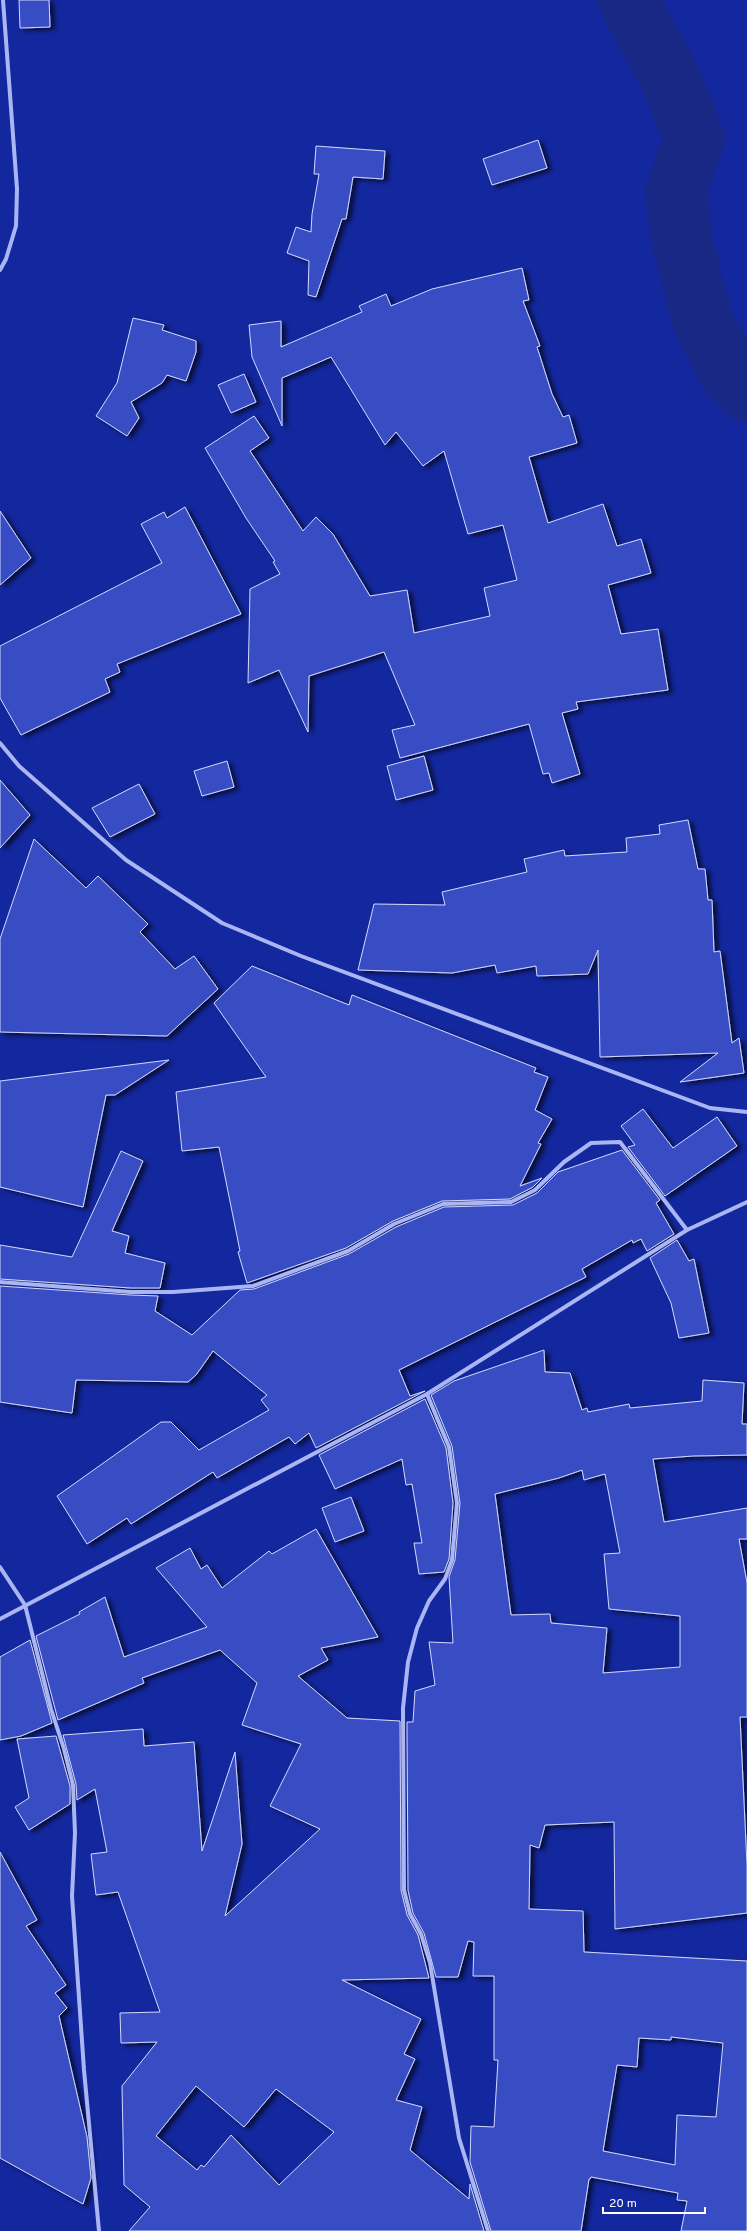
<svg xmlns="http://www.w3.org/2000/svg" width="747" height="2231" font-family="Overpass,sans-serif">
  <style>
    .lines { fill: none; stroke-linecap: round; stroke-linejoin: round }
    .river { stroke: #192785; stroke-width: 61 }
    .building { fill: #374dc4; stroke: #d2d9fe; fill-rule: evenodd; filter: url(#shadow) }
    .street { stroke: #aab6f4; stroke-width: 4 }
  </style>
  <defs>
    <filter id="shadow"><feDropShadow dx="4.5" dy="2.5" stdDeviation="2" flood-color="#0009"/></filter>
  </defs>
  <rect width="100%" height="100%" fill="#13279e"/>
  <g class="lines">
    <path class="river" d="M628,0l46,85 20,54 -18,52 6,49 20,79 27,54 18,18"/>
  </g>
  <g class="building">
    <path d="M19,0h30l1,27 -30,1z"/>
    <path d="M538,140l9,28 -55,17 -9,-26z"/>
    <path d="M316,146l69,5 -2,28 -30,-2 -7,42h-4l-26,78 -8,-2 1,-34 -22,-8 9,-26 15,5 1,-18 7,-40h-5z"/>
    <path d="M522,268l7,32 -6,1 17,45 -3,1 15,47 11,23 6,-2 8,28 -48,14 19,66 55,-19 14,42 24,-7 10,34 -43,12 13,49 37,-5 10,61 -92,12 2,7 -16,4 18,61 -28,9 -3,-10 -6,1 -14,-50 -129,34 -8,-28 23,-5 -31,-73 -75,24 -1,56 -29,-62 -31,13 2,-94 30,-15 -7,-12 2,-1 -29,-43 -41,-70 49,-32 15,22 -19,13 53,80 13,-14 17,17 37,62 37,-6 7,43 76,-17 -6,-28 33,-8 -14,-55 -35,9 -24,-83 -21,15 -27,-34 -11,13 -54,-88 -49,21v48l-30,-69 -3,-32 32,-4v26l81,-35 -3,-6 27,-12 5,12 41,-17z"/>
    <path d="M133,318l31,7 -2,5 34,11v11l-10,29 -19,-6 -5,8 -31,19 8,16 -12,18 -31,-20 21,-33z"/>
    <path d="M244,374l12,28 -25,11 -13,-28z"/>
    <path d="M185,507l56,107 -124,50 3,8 -15,7 5,13 -89,43 -21,-37v-52l162,-83 -21,-39 23,-12 3,6z"/>
    <path d="M0,511l31,47 -31,27z"/>
    <path d="M424,756l9,34 -37,10 -9,-34z"/>
    <path d="M227,761l7,26 -32,9 -8,-25z"/>
    <path d="M0,780l30,35 -30,33z"/>
    <path d="M139,784l16,30 -45,23 -18,-29z"/>
    <path d="M688,820l10,49h7l3,31h4l2,52 6,-1 12,92 7,-5 5,35 -64,9 38,-29 -118,4 -2,-107 -10,24 -51,2 -1,-10 -39,7 -2,-8 -43,8 -94,-3 16,-66 71,1 -3,-13 85,-20 -3,-13 40,-9 1,6 62,-4 -1,-14 34,-4 -1,-9z"/>
    <path d="M34,839l52,49 12,-12 50,48 -8,8 35,37 19,-13 24,33 -51,47 -167,-4v-93z"/>
    <path d="M252,966l97,39 3,-10 184,73 -2,4 14,5 -13,33 17,9 -14,24 3,1 -21,42 22,-8 -9,9 -23,12 -68,2 -49,20 -47,27 -99,35 -9,-31 2,-1 -21,-104 -37,4 -6,-59 90,-15 -52,-74z"/>
    <path d="M169,1060l-54,35h-9l-23,112 -83,-20v-106z"/>
    <path d="M643,1109l30,39 44,-31 20,29 -72,50 -37,-49 7,-2 -14,-19z"/>
    <path d="M622,1150l38,50 -4,3 18,31 -27,17 -6,-12 -8,4 -1,-3 -50,29 4,8 -187,93 11,26 15,-5 -109,57 -7,-15 -14,11 -6,-7 -72,41 -4,-6 -82,52 -4,-6 -40,26 -30,-48 104,-74h10l28,28 70,-40 -8,-10 6,-5 -54,-44 -17,24 -8,7 -112,-2 -4,33 -72,-11v-116l131,9 27,1 -3,15 37,24 48,-45 14,-1 95,-35 47,-27 48,-20 69,-2 24,-12 21,-21z"/>
    <path d="M121,1151l22,10 -31,70 17,5 -4,17 40,10 -5,25h-29l-131,-9v-34l72,12z"/>
    <path d="M677,1240l12,21 5,-2 15,74 -30,5 -8,-35 -21,-45z"/>
    <path d="M544,1350l1,22 25,1 12,37 5,-2 1,4 41,-8 1,4 72,-7 1,-21 41,3 -2,41h5v31l-54,1 -40,3 11,63 83,-14v31h-8l8,44v134h-7l7,148v48l-132,16 -1,-107 -69,3 -6,23 -9,-3 -1,64 54,2 1,41 163,9v270h-66l6,-30 -10,-1 1,-7 -87,-16 -1,2h-1l-8,52h-90l-21,-69 1,-36 23,1 4,-67h-4v-84h-21l1,-34 -6,-1 -10,36h-22l-12,-44 -11,-20 -5,-23 -1,-168h6l2,-31 20,-6 -6,-43 24,1 -4,-66 6,-17 5,-57 -8,-57 -21,-51 23,-14zM582,1470l2,10 21,-6 15,79 -16,1 5,55 71,7v51l-77,6 4,-45 -56,-5 -1,-9 -39,1 -16,-121 64,-16zM671,2037l52,6 -7,74 -39,-2 -2,50 -72,-14 14,-86 20,2 2,-29 32,2z"/>
    <path d="M425,1399l21,49 7,55 -4,56 -5,13 -25,2 -5,-31h8l-10,-59 -6,1 -4,-26 -67,30 -16,-34z"/>
    <path d="M351,1497l13,34 -29,11 -13,-34z"/>
    <path d="M316,1529l62,108 -57,11 7,12 -30,16 49,42 53,3 1,169 6,25 11,20 11,43 -87,2 79,39 -17,35 11,5 -19,41 26,7 -12,43 59,49 1,-15 14,47h-355l21,-24 -26,-22 -2,-99 35,-44 -36,1 -1,-30 40,-1 -42,-120 -22,3 -5,-41 16,-2 -12,-63 -18,11 -1,-16 -13,-49 80,-6 1,17 50,-4 8,109 33,-99 7,92 -17,72 95,-87 -50,-23 31,-62 -59,-19 15,-42 -37,-33 -78,28 2,5 -86,37 -22,-84 44,-22 -1,-2 26,-15 19,60 83,-30 -51,-59 34,-20 11,21 6,-4 15,23 47,-37 3,3zM196,2086l48,41 32,-38 58,43 -55,53 -48,-50 -27,32 -3,-2 -4,5 -41,-34z"/>
    <path d="M30,1640l22,83 -31,13 -21,4v-83z"/>
    <path d="M56,1736l14,50v18l-41,26 -14,-23 14,-9 -12,-59z"/>
    <path d="M0,1852l37,68 -11,6 40,59 -11,8 12,15 -8,8 28,121 4,41 -8,26 -83,-46z"/>
  </g>
  <g class="lines">
    <g class="street">
      <path d="M0,270l6,-11 10,-33 1,-37 -14,-189"/>
      <path d="M0,743l19,23 107,94 96,63 79,33 409,152 37,4"/>
      <path d="M0,1282l131,10h42l80,-6 95,-35 46,-27 49,-20 68,-2 24,-12 29,-28 27,-19 29,-1 67,88"/>
      <path d="M427,1394l22,53 8,56 -5,57 -7,19 -16,22 -12,27 -9,34 -5,46 1,182 6,24 11,20 9,29 29,175 29,93"/>
      <path d="M0,1567l25,38 26,104 13,40 9,36 2,48 -3,63 12,174 15,161"/>
      <path d="M0,1619l427,-225 260,-164 60,-28"/>
    </g>
  </g>
  <path d="M603 2207v6h102v-6" fill="none" stroke="#ffffff" stroke-width="2"/>
  <text x="609" y="2207" font-size="12" fill="#ffffff" stroke="#13279e" stroke-width="3" paint-order="stroke">20 m</text>
</svg>
